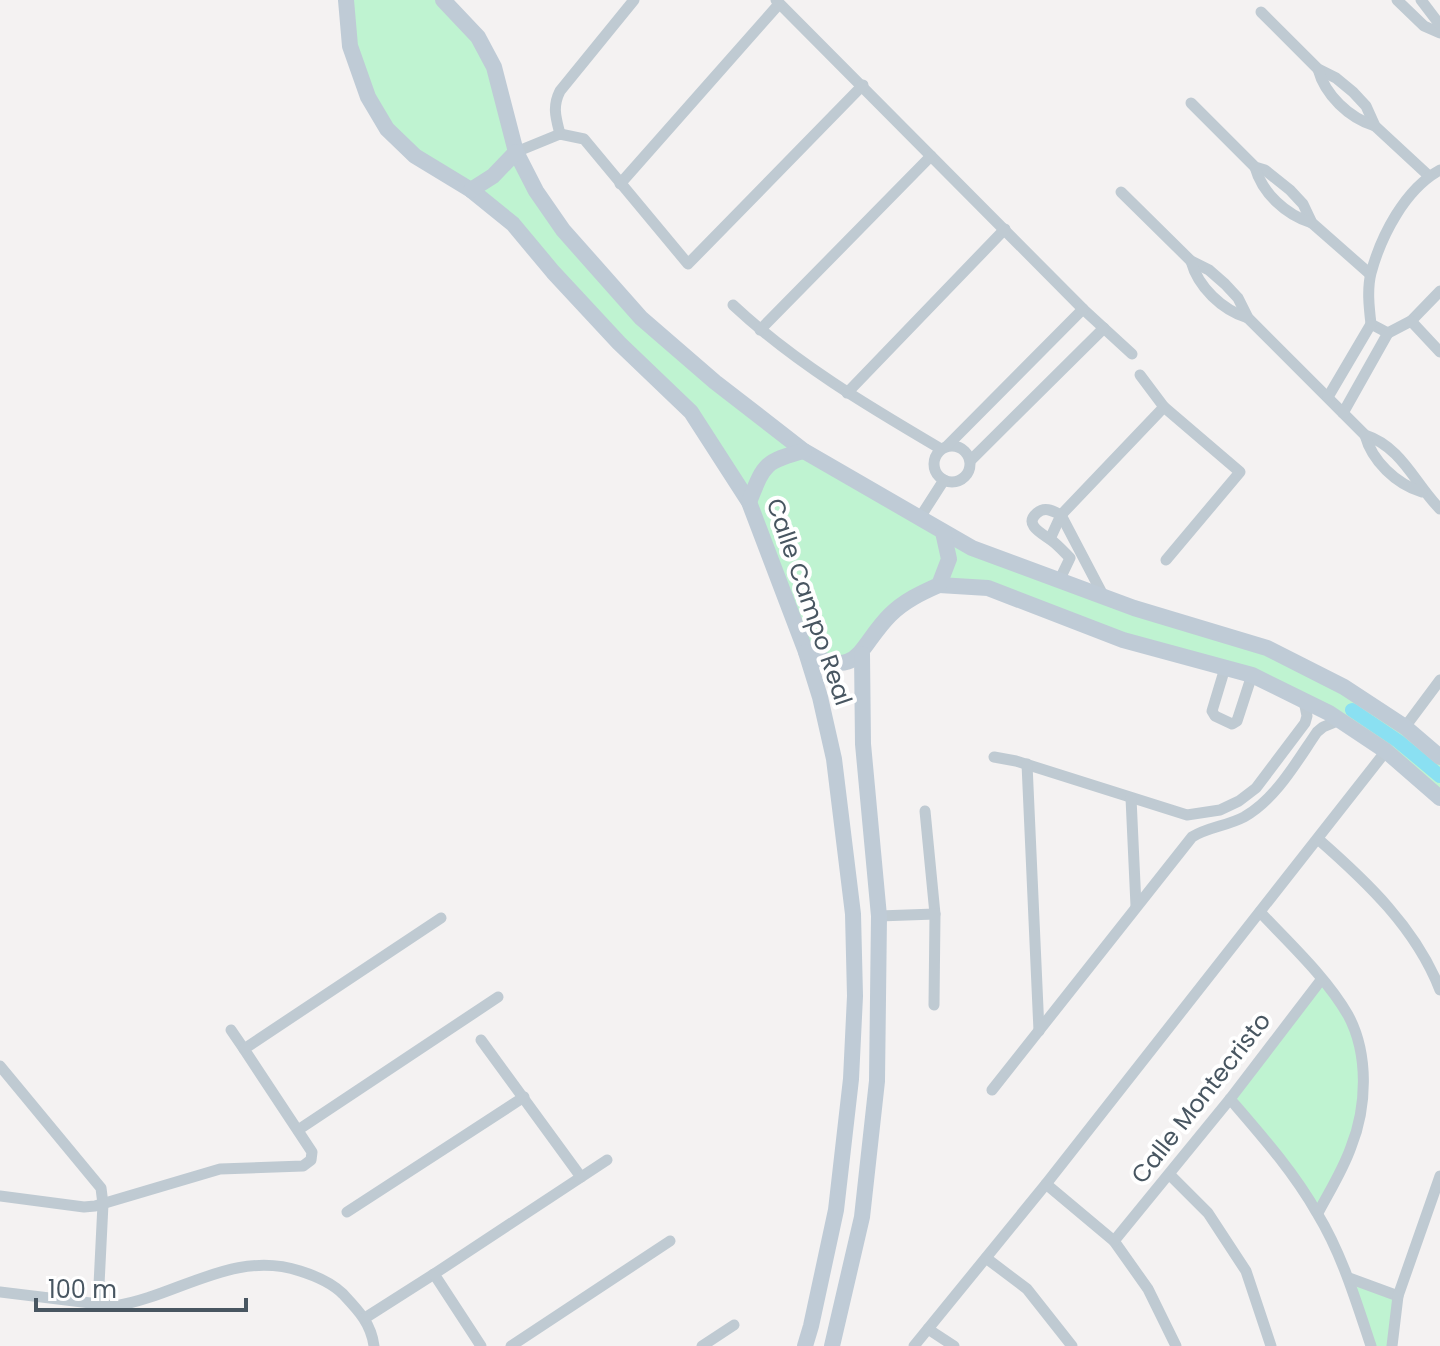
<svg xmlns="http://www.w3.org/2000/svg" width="1440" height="1346" font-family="Poppins,sans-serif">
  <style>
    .green { fill: #bff3d1 }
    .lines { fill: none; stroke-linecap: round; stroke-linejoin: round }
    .canal { stroke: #8ae0f2; stroke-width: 14 }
    .street { stroke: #bfcad2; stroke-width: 11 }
    .secondary { stroke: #bfcbd6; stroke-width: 16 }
    .labels { text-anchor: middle; stroke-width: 8; stroke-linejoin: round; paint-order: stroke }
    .street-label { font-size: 24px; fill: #485661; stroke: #fff }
  </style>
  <rect width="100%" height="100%" fill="#f4f2f2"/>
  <g class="green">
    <path d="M346,0h97l35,38 58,153 105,128 163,132 168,97 295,100 77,39 96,70v41l-30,-27 -158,-96 -264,-87 -49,-3 -28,13 -69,65 -36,-11 -57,-150 -58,-90 -178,-188 -98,-68 -47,-59z"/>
    <path d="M1321,980l27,36 12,30 2,68 -44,99 -88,-114z"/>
    <path d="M1349,1278l49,18 -6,50h-21z"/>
  </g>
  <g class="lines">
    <path class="canal" d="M1352,710l46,31 42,35"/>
    <g class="street">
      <path d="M776,0l307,309 49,45"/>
      <path d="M1397,0l27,26 16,7"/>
      <path d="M1421,0l19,25"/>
      <path d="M1261,12l57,57 18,9 17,14 13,14 9,20 54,50"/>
      <path d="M1318,69c7,26 31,49 57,57"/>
      <path d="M1191,103l64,64 10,3 25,20 13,14 9,19 58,51"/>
      <path d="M560,134c-4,-16 -8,-27 0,-43l74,-91"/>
      <path d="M516,152l44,-18 24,5 104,125 175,-179"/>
      <path d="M1255,167c7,26 31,48 57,56"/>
      <path d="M1440,170c-35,19 -59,66 -69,103 -4,16 -2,34 0,51l17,9 23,-12 29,-30"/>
      <path d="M620,184l159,-180"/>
      <path d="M1121,192l70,69 18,9 16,14 13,14 10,20 117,117c37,12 50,49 75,74"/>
      <path d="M1191,261c7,26 31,49 57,57"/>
      <path d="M733,305c62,58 135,101 208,144"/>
      <path d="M1411,321l29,31"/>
      <path d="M760,330l171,-174"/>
      <path d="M1140,375l24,32"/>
      <path d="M847,393l158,-164"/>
      <path d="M1328,397l43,-73"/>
      <path d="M1343,413l45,-80"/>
      <path d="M1365,435c7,26 31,49 57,57"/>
      <circle cx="952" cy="464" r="18"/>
      <path d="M947,446l136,-137"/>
      <path d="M970,461l134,-133"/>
      <path d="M919,519l25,-39"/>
      <path d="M1050,539l11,-24 103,-108 76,65 -74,88"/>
      <path d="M1059,581l11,-23c-6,-6 -12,-13 -19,-18 -8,-6 -28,-15 -14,-27 8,-7 16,-2 24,2l43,82"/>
      <path d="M1225,668l-13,43 3,5 17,8 5,-3 15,-46"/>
      <path d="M1405,727l35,-47"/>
      <path d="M994,757l22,4 171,54 33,-5 19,-9 17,-13 49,-65 2,-7 -3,-15"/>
      <path d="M1027,764l12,267"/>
      <path d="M1131,798l5,108"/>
      <path d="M925,811l10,103 -1,91"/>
      <path d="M1318,839c48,42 98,89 122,151"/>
      <path d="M1260,912c30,32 66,65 88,103 21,39 19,92 3,132 -8,23 -22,45 -33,66"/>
      <path d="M879,916l56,-2"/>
      <path d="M231,1030l13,19"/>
      <path d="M481,1040l100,137"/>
      <path d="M0,1066l101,122 2,16 -5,101"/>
      <path d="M992,1090l200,-253c16,-10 35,-11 52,-20 32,-18 53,-56 73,-85l6,-5 17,-7"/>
      <path d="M1230,1099c31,36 63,72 87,114 25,41 39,88 54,133"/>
      <path d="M298,1130l200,-133"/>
      <path d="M1170,1175l38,38 38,58 25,75"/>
      <path d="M1046,1184l68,57 34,48 28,57"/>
      <path d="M0,1196l84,11 11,-1 125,-37 83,-3 8,-6 1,-8 -68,-103 197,-131"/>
      <path d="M347,1212l177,-115"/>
      <path d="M1114,1241l116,-142 91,-119"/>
      <path d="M986,1258l41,31 45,57"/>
      <path d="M1349,1278l49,18"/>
      <path d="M0,1292l115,14c63,-10 119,-57 185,-35 16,5 31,11 43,23 15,16 28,29 31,52"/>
      <path d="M365,1318l69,-44"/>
      <path d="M928,1329l26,17"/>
      <path d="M481,1346l-47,-72 173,-114"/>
      <path d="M511,1346l159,-105"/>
      <path d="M702,1346l32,-21"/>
      <path d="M914,1346l132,-162 340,-433"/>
      <path d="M1392,1346l6,-50 42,-120"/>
    </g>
    <g class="secondary">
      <path d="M346,0l4,46 18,51 19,32 28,27 56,34 42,34 40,48 66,71 72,69 58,90 57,150 14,45 14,62 19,155 2,82 -4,83 -15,131 -25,116 -6,20"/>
      <path d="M443,0l35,37 16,30 22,85 20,39 27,39 78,88 74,64 89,69 168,97 162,60 133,40 77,39 61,40 35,30"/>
      <path d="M471,190l22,-14 23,-24"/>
      <path d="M749,502c15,-37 15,-41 55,-51"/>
      <path d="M939,585l49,3 135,52 129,35 77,38 57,38 54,47"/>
      <path d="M806,652c54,29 52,-5 84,-37 14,-14 31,-22 49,-30l10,-26 -6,-27"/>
      <path d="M832,1346l30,-129 15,-136 2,-165 -16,-172 -1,-90"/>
    </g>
  </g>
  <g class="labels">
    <g class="street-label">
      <text transform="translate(809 602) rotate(71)" y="8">Calle Campo Real</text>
      <text transform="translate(1201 1098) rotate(-52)" y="8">Calle Montecristo</text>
    </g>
  </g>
  <path d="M36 1298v12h210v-12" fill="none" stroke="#485661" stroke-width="4"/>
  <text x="48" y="1298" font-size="24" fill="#485661" stroke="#ffffff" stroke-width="6" paint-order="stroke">100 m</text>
</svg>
